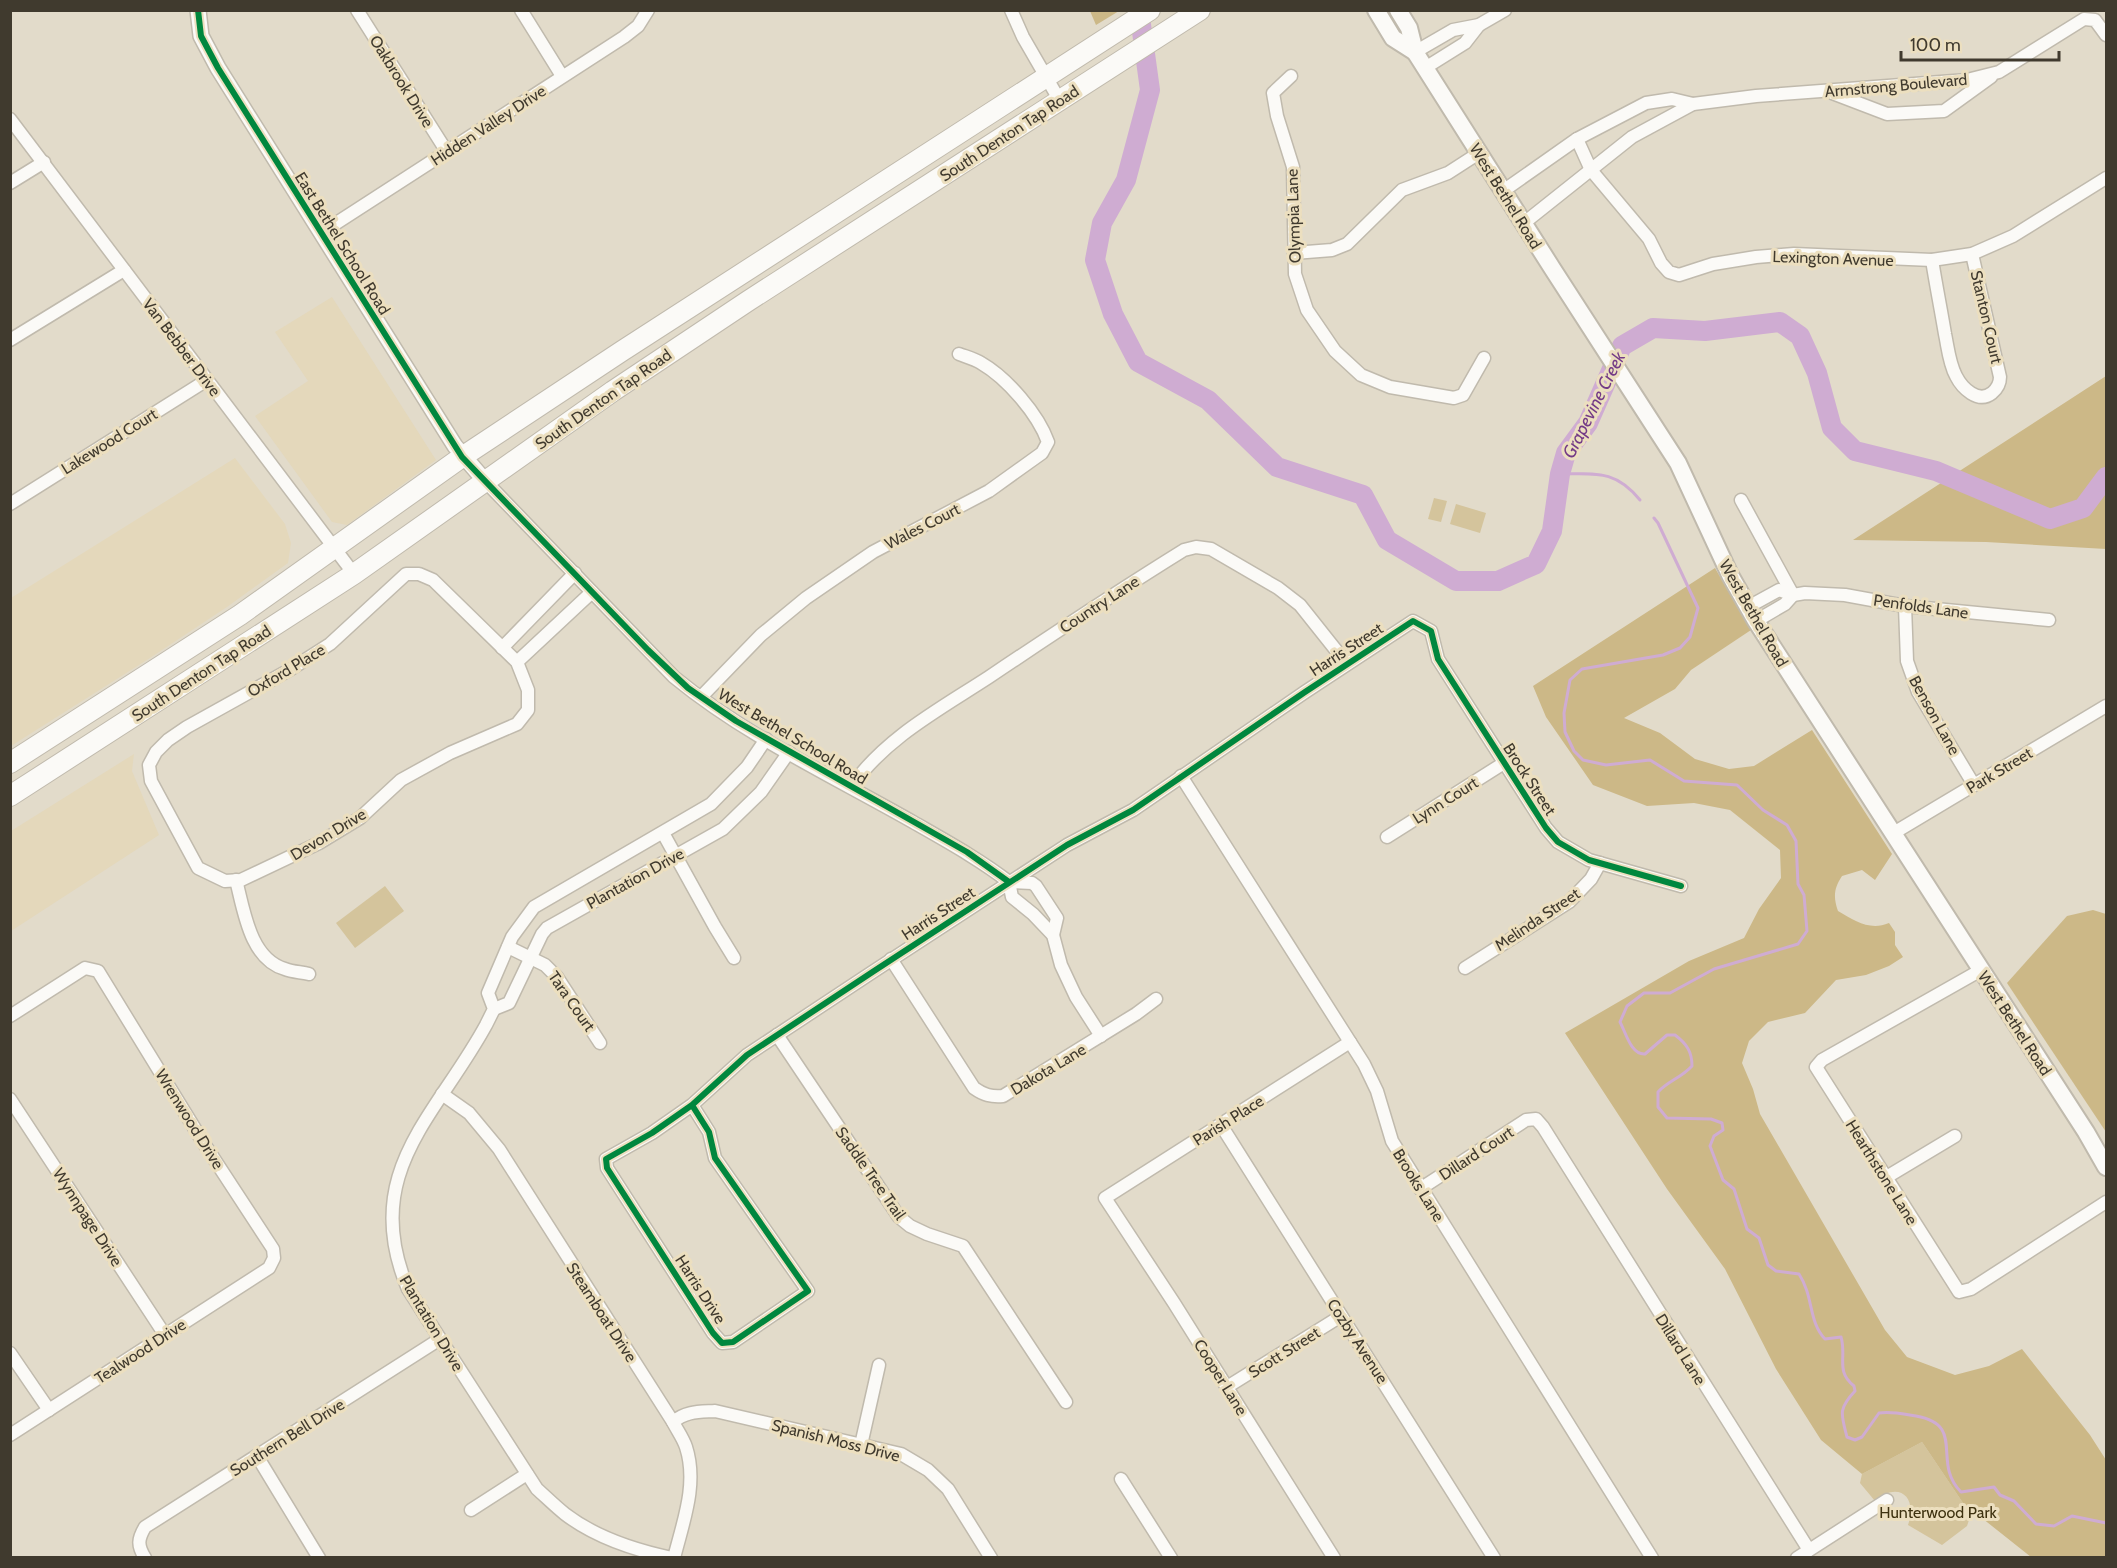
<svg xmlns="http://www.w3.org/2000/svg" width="2117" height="1568" font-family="Cabin,sans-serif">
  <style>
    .built { fill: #e4d8bb }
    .green { fill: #d4c49c }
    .forest { fill: #ccb887 }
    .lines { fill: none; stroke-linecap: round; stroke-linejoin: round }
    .stream { stroke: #cfacd2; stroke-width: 3 }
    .river { stroke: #cfacd2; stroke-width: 20 }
    .minor-casing { stroke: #c0baad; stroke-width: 15 }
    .tertiary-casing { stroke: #c0baad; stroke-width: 18 }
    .secondary-casing { stroke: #c0baad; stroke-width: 20 }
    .primary-casing { stroke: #c0baad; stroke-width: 22 }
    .minor { stroke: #fbfaf7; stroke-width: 12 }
    .tertiary { stroke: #fbfaf7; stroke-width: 15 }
    .secondary { stroke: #fbfaf7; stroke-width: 16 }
    .primary { stroke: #fbfaf7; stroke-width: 20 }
    .cycleway-casing { stroke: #ecdfbf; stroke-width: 10 }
    .cycleway { stroke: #00873e; stroke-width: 6 }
    .labels { text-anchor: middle; stroke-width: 6; stroke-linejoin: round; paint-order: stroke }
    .street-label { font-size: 16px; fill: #403a2e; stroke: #ecdfbf }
    .park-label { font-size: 16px; fill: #3e3210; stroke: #ecdfbf }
    .water-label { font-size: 18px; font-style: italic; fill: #743b86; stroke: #ecdfbf }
  </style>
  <rect width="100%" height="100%" fill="#e2dbca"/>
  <g class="built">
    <path d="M332,297l104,163 -89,65 -15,-3 -77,-106 53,-35 -33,-49z"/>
    <path d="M235,458l50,66 6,19 -3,20 -61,44 -77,51 -139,88v-148z"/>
    <path d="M134,754l-2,17 27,64 -148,96v-100z"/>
  </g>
  <g class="green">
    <path d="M1434,498l13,3 -6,21 -13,-3z"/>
    <path d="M1456,504l30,9 -6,20 -30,-9z"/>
    <path d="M385,886l19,25 -49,37 -19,-25z"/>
    <path d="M1922,1442l41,61 9,8 -5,15 -25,19 -34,-20c10,-29 -10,-44 -33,-24l-15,-18 2,-9z"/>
  </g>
  <g class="forest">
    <path d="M1090,11h29l-23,14z"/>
    <path d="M2106,376v173l-120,-7 -133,-2z"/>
    <path d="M1715,568l36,62 -60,40 -16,19 -51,29 36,15 35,26 34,10 25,-3 58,-36 80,124 -17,26 -13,-10 -20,6c-8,12 -9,21 -4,35 17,10 32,20 51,12l6,9v13l8,12 -14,9 -23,9 -30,5 -31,33 -37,9 -19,19 -7,22 11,26 7,25 125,216 22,27 48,18 34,-9 33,-17 68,86 16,25v97h-75l-68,-54 -41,-61 -60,32 -41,-34 -45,-71 -51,-100 -58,-80 -102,-156 124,-72 55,-23 15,-29 22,-31 -1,-28 -50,-40 -36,-7 -47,3 -54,-21 -47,-68 -13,-31z"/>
    <path d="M2093,910l13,4v218l-99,-149 60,-67z"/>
  </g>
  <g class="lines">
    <g class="stream">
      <path d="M1560,474c35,0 55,-5 80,26"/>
      <path d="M1654,518l4,5 40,85 -8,29 -10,11 -17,7 -81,14 -12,11 -6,33 1,19 9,19 9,9 23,5 44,-5 34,21 53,4 26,25 24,15 9,16 2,43 6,11 3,36 -9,13 -84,25 -44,24h-26l-17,13 -7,16c6,11 11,33 25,32l22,-19h8c12,9 17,17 17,31 -11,12 -24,15 -34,26v15l9,11 44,1 11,4 1,7 -9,6 -4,10 13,34 11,9 13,40 12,9 9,27 8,6 23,3c15,23 9,47 26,65l16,-2c6,20 -6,34 13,49l1,5c-17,18 -14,23 -8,46l8,3 7,-3 17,-24c13,-2 24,1 37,3 51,9 15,46 45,76l33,-5 6,8 14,6 22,23 18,2 18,-10 34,7"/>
    </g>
    <path class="river" d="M1139,10l11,80 -24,90 -24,43 -7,37 18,54 25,48 70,38 69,67 86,28 24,45 69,41h42l38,-17 16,-33 8,-57 6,-21 22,-30 34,-77 31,-18 52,3 75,-9 20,14 17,37 15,55 23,23 81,20 114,48 33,-11 23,-31"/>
    <g class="minor-casing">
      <g id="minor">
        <path d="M357,10l90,142"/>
        <path d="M521,10l41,66"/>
        <path d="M1011,10l12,27 37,64"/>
        <path d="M1415,52l38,-22 26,-5 26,-15"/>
        <path d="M1425,68l40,-25 14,-18"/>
        <path d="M1291,76l-18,17 4,23 16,51 2,107 12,36 28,41 26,24 29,12 64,11 9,-3 21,-37"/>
        <path d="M1832,93l55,21 57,-3 47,-34"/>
        <path d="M10,119l344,455"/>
        <path d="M1577,139l14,31 58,69 12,24 8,9 10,3 34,-11 43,-7 38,-3 138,6 40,-6 41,-18 93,-58"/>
        <path d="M10,183l34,-21"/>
        <path d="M1503,191l74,-52 69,-36 26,-4 21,5"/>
        <path d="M1524,223l108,-86 61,-33 63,-8 211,-16 32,-8 85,-53 11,1 11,15"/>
        <path d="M321,233l303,-196 14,-11 10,-16"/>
        <path d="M1294,253l38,-3 15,-6 55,-54 46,-17 31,-20"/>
        <path d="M1932,260c4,25 9,50 13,74 3,14 4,29 11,42 6,12 22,28 36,17 6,-5 8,-10 8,-16l-28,-123"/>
        <path d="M10,340l114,-70"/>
        <path d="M485,481l189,196c72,59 158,99 239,145 33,19 66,37 96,60"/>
        <path d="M1741,500l52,95"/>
        <path d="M10,504l197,-124"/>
        <path d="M406,574h13l14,6 84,82 11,28v20l-11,14 -67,29 -49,27 -41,38 -41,25 -78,37 -16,1 -27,-13 -47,-87 -2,-16 7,-13 12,-12 19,-13 104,-58 39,-25z"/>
        <path d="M1905,606l2,55 11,31 56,93"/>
        <path d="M1748,607l31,-17 14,5 12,-2 40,2 60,11 144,14"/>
        <path d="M1756,621l29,-17 8,-9"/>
        <path d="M502,648l73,-75"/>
        <path d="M517,662l75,-70"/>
        <path d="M701,697l60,-62 45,-37 67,-46 116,-61 53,-38 6,-11c-10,-28 -41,-64 -67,-79 -6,-4 -14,-6 -22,-9"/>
        <path d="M1181,776l183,288 13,27 15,50 260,417"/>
        <path d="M851,787c34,-49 89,-78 138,-110 64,-43 129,-86 195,-127l12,-3 15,2 67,39 22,17 47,59"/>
        <path d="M663,833l52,94 19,31"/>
        <path d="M1892,834l214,-128"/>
        <path d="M1387,837l117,-74"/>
        <path d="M236,880c8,31 14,79 49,89 7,3 16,3 24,5"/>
        <path d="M1009,882l3,15 21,17 20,21 8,30 15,32 25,39"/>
        <path d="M1009,882l23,1 4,3 21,32 -4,17"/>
        <path d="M508,947l37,18 12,12 43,66"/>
        <path d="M891,959l83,129c10,7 17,9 29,8l133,-82 20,-15"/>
        <path d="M1465,968l104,-66 22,-23 9,-16"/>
        <path d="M1981,970l-159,90 -6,7 143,225 12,-3 135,-87"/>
        <path d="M494,1009l15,-6 33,-69 5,-6 176,-99 38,-37 28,-40"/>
        <path d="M10,1016l75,-48 13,3 105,171 70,107 1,9 -5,10 -259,167"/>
        <path d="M777,1035l122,182 11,9 17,8 36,12 103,156"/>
        <path d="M442,1094l27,19 30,36 174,273c4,8 10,16 13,25 12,37 -3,75 -12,111"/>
        <path d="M10,1099l155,236"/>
        <path d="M692,1105l17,27 6,26 93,133 -75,51 -11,1 -9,-10 -106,-165 -1,-9 46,-26 40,-28 55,-50 127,-84 193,-126 66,-35 172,-118 108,-71 18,10 7,28 108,169 12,14 31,18 92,26"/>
        <path d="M1221,1125l273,433"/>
        <path d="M1885,1178l70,-42"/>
        <path d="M1420,1189l106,-69 10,-1 7,8 266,423"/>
        <path d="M10,1353l39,57"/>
        <path d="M1227,1387l114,-71"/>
        <path d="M673,1422c13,-11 26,-10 42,-11l186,43 27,16 20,19 43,69"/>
        <path d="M861,1445l18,-80"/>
        <path d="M257,1456l62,102"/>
        <path d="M1121,1479l50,79"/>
        <path d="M471,1510l56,-36"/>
        <path d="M145,1558c-8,-13 -7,-19 0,-31l295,-188"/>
        <path d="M672,1558c-38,-8 -77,-21 -107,-44 -10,-8 -19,-17 -28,-25l-129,-200c-49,-116 28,-172 78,-264l8,-16 -6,-16 24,-56 22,-30 177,-103 36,-37 19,-28"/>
        <path d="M1334,1558l-160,-255 -69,-105 245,-156"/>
        <path d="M1797,1558l90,-58"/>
      </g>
    </g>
    <g class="tertiary-casing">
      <path id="tertiary" d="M198,10l3,26 17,32 237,378 30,35"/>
    </g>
    <g class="secondary-casing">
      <g id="secondary">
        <path d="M1376,10l17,28 22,14"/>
        <path d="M1398,10l11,18 6,24 137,216 126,195 52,112 26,46 330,511 20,35"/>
      </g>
    </g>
    <g class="primary-casing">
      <g id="primary">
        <path d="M10,763l230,-148 222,-158 160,-106 528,-341"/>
        <path d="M10,796l344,-222 259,-183 135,-90 452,-291"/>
      </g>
    </g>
    <use href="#minor" class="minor"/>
    <use href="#tertiary" class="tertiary"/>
    <use href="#secondary" class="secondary"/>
    <use href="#primary" class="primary"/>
    <g class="cycleway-casing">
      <g id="cycleway">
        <path d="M198,10l3,26 17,32 244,389 186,193 40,38 48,33 231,131 42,30"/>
        <path d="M692,1105l17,27 6,26 93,133 -75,51 -11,1 -9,-10 -106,-165 -1,-9 46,-26 40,-28 55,-50 127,-84 193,-126 66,-35 172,-118 108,-71 18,10 7,28 108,169 12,14 31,18 92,26"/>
      </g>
    </g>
    <use href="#cycleway" class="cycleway"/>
  </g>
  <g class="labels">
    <g class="street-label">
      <text transform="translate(402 81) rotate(58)" y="6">Oakbrook Drive</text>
      <text transform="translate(1896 85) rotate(-5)" y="6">Armstrong Boulevard</text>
      <text transform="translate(488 125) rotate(-33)" y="6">Hidden Valley Drive</text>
      <text transform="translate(1009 133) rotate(-33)" y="6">South Denton Tap Road</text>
      <text transform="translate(1506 196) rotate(58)" y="6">West Bethel Road</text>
      <text transform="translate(1293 216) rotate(-92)" y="6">Olympia Lane</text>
      <text transform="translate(343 243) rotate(58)" y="6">East Bethel School Road</text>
      <text transform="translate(1833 258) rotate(2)" y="6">Lexington Avenue</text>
      <text transform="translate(1987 317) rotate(77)" y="6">Stanton Court</text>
      <text transform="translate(182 347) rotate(53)" y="6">Van Bebber Drive</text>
      <text transform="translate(603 399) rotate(-35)" y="6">South Denton Tap Road</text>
      <text transform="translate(109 441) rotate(-32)" y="6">Lakewood Court</text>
      <text transform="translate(922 526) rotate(-27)" y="6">Wales Court</text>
      <text transform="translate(1099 604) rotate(-33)" y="6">Country Lane</text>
      <text transform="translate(1921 606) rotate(8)" y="6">Penfolds Lane</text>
      <text transform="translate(1754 613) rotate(60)" y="6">West Bethel Road</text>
      <text transform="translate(1346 649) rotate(-33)" y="6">Harris Street</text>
      <text transform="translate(286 670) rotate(-31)" y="6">Oxford Place</text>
      <text transform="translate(201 673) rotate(-33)" y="6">South Denton Tap Road</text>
      <text transform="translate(1935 715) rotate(61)" y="6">Benson Lane</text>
      <text transform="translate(793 736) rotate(31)" y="6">West Bethel School Road</text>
      <text transform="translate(1999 770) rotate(-31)" y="6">Park Street</text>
      <text transform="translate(1530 779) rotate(57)" y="6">Brock Street</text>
      <text transform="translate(1445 800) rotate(-32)" y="6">Lynn Court</text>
      <text transform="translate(328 834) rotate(-31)" y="6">Devon Drive</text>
      <text transform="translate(635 878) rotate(-29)" y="6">Plantation Drive</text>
      <text transform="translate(938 913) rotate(-33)" y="6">Harris Street</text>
      <text transform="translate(1537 919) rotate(-34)" y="6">Melinda Street</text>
      <text transform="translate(572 1001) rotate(55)" y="6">Tara Court</text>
      <text transform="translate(2015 1023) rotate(57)" y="6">West Bethel Road</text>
      <text transform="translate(1048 1069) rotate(-31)" y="6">Dakota Lane</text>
      <text transform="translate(190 1119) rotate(58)" y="6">Wrenwood Drive</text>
      <text transform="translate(1228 1120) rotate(-32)" y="6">Parish Place</text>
      <text transform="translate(1476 1153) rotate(-33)" y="6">Dillard Court</text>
      <text transform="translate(1882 1172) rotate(58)" y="6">Hearthstone Lane</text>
      <text transform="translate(871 1173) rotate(55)" y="6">Saddle Tree Trail</text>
      <text transform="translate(1419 1185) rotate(58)" y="6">Brooks Lane</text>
      <text transform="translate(88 1217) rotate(57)" y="6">Wynnpage Drive</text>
      <text transform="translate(701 1289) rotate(57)" y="6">Harris Drive</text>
      <text transform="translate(602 1312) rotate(57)" y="6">Steamboat Drive</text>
      <text transform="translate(432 1323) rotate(59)" y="6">Plantation Drive</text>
      <text transform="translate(1358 1341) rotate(57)" y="6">Cozby Avenue</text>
      <text transform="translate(1681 1349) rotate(58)" y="6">Dillard Lane</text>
      <text transform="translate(140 1351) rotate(-33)" y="6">Tealwood Drive</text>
      <text transform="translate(1284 1352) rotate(-32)" y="6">Scott Street</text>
      <text transform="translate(1221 1377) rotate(58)" y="6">Cooper Lane</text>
      <text transform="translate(287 1437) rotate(-32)" y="6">Southern Bell Drive</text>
      <text transform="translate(836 1440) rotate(14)" y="6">Spanish Moss Drive</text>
    </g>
    <g class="park-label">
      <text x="1938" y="1518">Hunterwood Park</text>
    </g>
    <g class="water-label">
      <text transform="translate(1594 405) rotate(-63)" y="6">Grapevine Creek</text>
    </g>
  </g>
  <rect width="2117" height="1568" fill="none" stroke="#403a2e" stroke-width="24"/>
  <path d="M1901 51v9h158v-9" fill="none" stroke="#403a2e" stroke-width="3"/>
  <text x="1910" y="51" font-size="18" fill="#403a2e" stroke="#ecdfbf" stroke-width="4.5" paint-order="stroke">100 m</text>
</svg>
